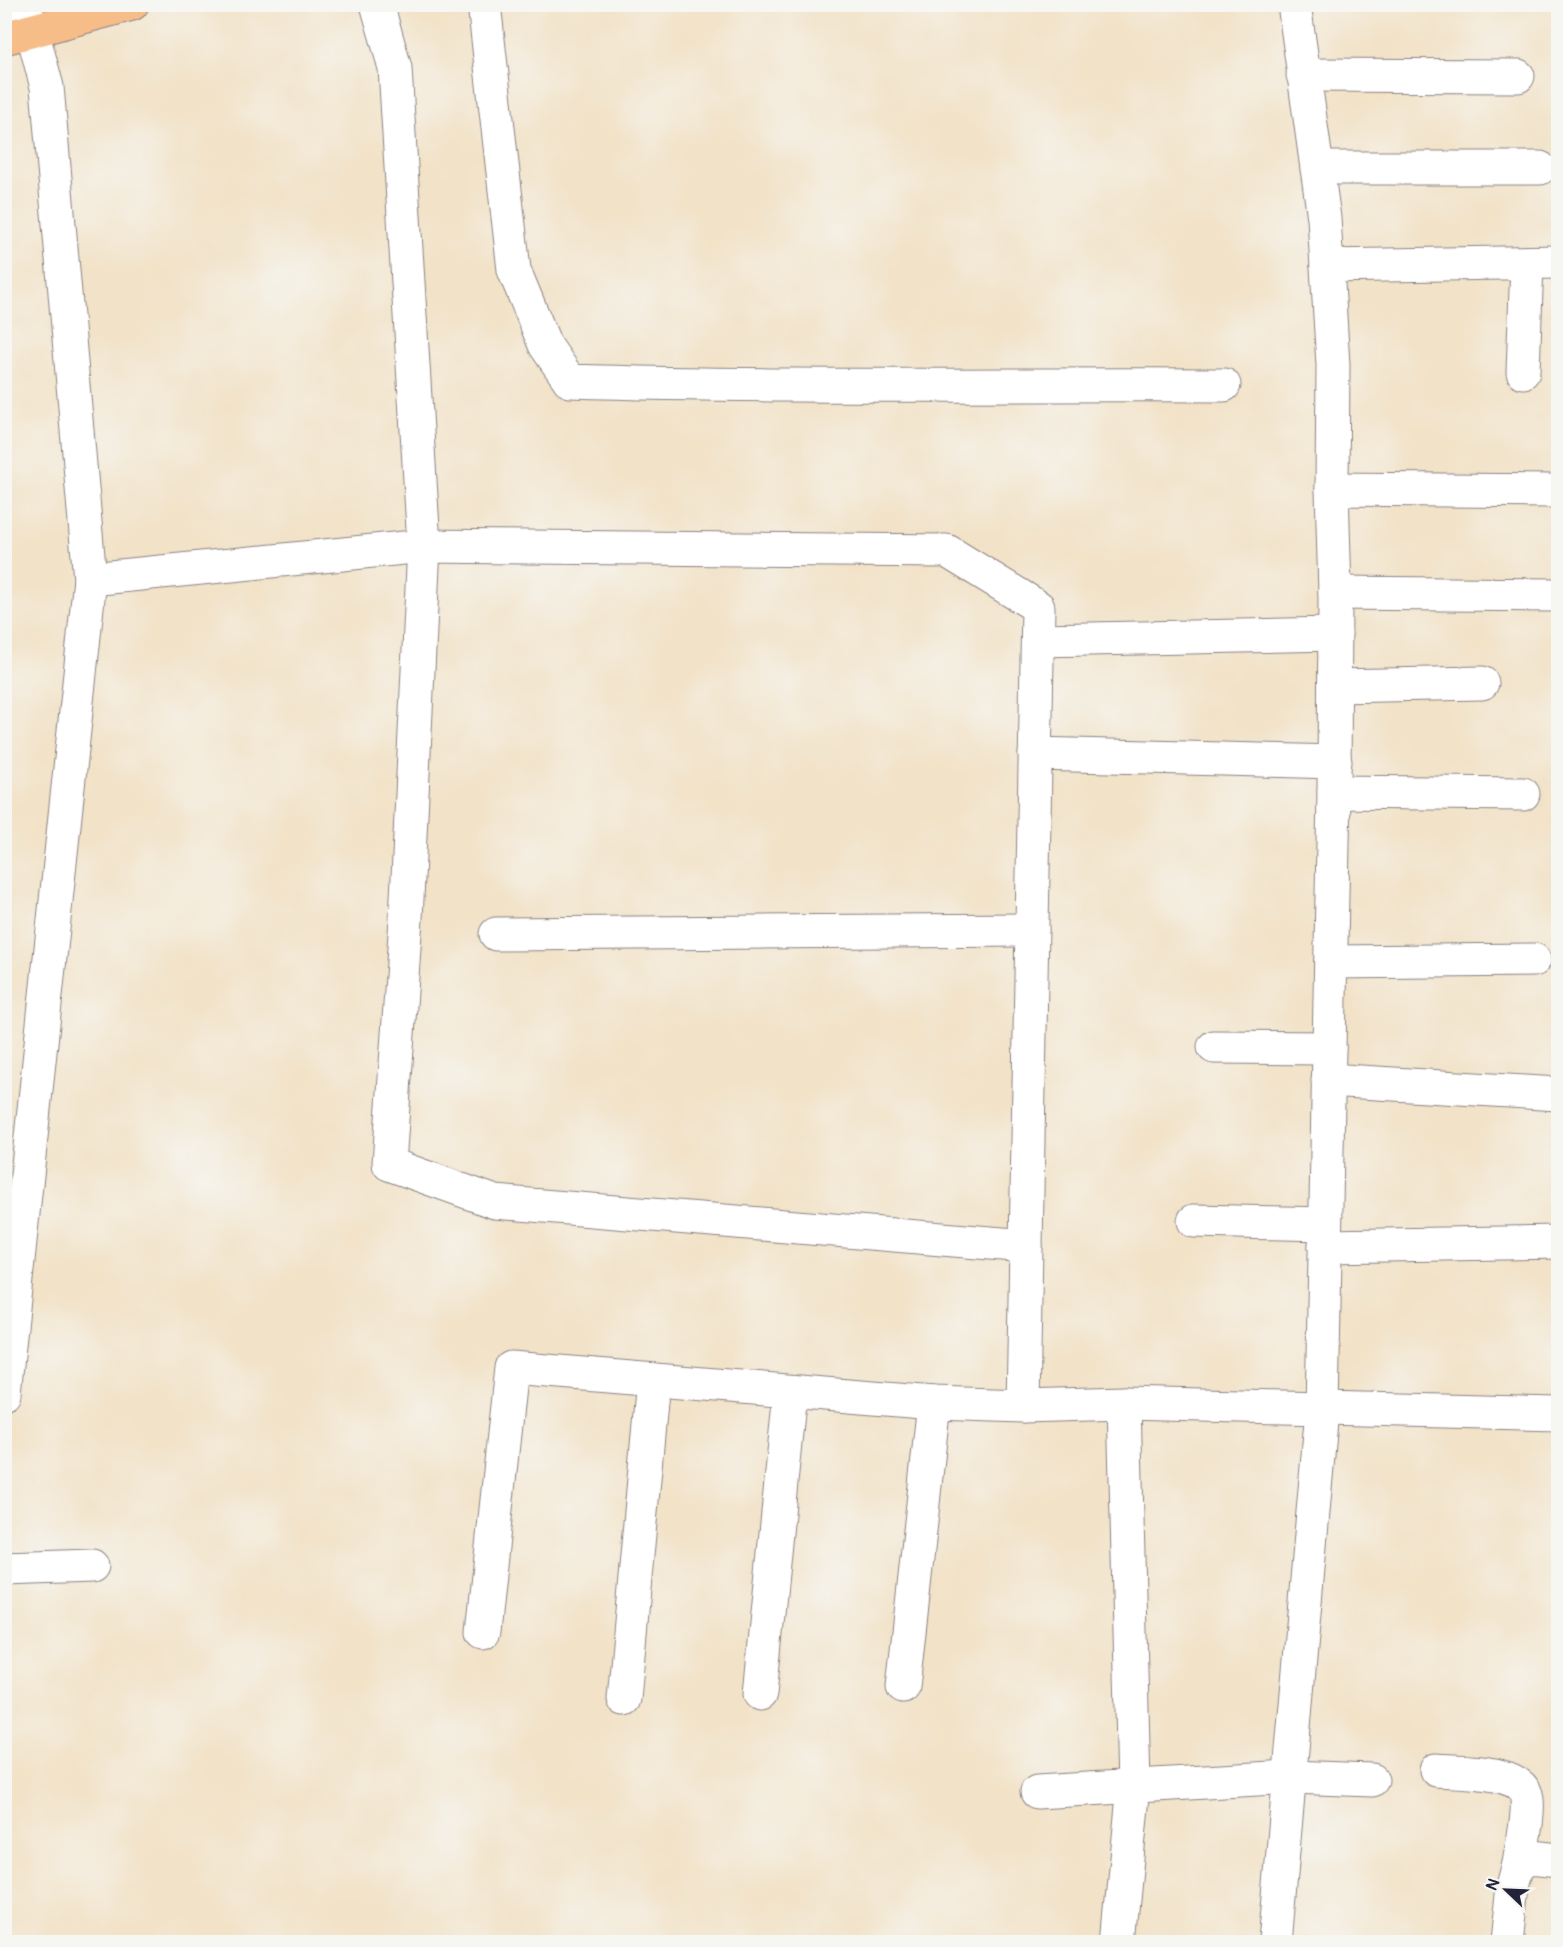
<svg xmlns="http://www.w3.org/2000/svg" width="1563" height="1947" font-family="Pangolin,sans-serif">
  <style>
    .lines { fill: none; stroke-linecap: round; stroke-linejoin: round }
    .minor-casing { stroke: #8a8281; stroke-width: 35 }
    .primary-casing { stroke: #8a8281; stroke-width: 35 }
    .minor { stroke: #fff; stroke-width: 33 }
    .primary { stroke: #f7bd88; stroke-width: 33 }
  </style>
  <rect width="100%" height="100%" fill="#f6f6f2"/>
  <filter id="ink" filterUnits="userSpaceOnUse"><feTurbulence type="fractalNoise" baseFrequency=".0167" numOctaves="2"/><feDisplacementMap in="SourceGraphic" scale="12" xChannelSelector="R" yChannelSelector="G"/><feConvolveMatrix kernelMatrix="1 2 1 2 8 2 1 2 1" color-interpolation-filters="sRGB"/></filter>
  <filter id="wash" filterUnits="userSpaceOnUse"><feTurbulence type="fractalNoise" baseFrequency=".008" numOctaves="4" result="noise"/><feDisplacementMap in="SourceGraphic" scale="24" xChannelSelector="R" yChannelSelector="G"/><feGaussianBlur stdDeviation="1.35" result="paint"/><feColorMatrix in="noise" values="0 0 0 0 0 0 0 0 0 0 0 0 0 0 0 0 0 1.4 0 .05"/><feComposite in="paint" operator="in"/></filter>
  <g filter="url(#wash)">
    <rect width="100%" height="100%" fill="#f2e2c7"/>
  </g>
  <g filter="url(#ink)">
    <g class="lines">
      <g class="minor-casing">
        <g id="minor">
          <path d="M25,4l22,83 43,492 334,-33 523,5 91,56 -15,799"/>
          <path d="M377,4l18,64 29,478 -18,373 -17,245 106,38 531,44"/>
          <path d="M484,4l30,266 31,75 25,36c218,7 436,3 654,4"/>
          <path d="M1303,75l215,1"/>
          <path d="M1317,168h223"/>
          <path d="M1327,266l231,-4"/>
          <path d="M1523,372l4,-109"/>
          <path d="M1332,489l226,2"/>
          <path d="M1335,593l223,2"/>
          <path d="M1038,640l297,-6"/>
          <path d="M1335,686l147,-3"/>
          <path d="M1035,754l300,8"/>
          <path d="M1334,792l189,2"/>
          <path d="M496,934l536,-4"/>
          <path d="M1331,962l203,-2"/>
          <path d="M1214,1047l115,1"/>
          <path d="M1328,1080l230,14"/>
          <path d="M1194,1221l131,3"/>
          <path d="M1325,1246l233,-4"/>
          <path d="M4,1393l86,-814"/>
          <path d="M4,1569l88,-3"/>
          <path d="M483,1632l28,-264 423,35 89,3 101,-3 434,11"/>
          <path d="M903,1687l31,-284"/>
          <path d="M760,1694l30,-302"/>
          <path d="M624,1699l29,-319"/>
          <path d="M1436,1770c23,2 88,-1 91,29 2,21 -5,44 -8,65"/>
          <path d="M1037,1792l253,-15 82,3"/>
          <path d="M1119,1942l15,-157 -10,-382"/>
          <path d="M1275,1942l47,-532 12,-618 1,-199 -3,-104 1,-124 -9,-147 -30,-214"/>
          <path d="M1507,1942l6,-56 6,-22 13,-7 26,3"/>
        </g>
      </g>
      <g class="primary-casing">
        <path id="primary" d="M4,38l128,-34"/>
      </g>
      <use href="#minor" class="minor"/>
      <use href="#primary" class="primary"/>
    </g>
  </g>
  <rect width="1563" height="1947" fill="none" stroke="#f6f6f2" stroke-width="24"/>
  <g transform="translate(1506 1890) rotate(293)" stroke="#f6f6f2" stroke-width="4.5" paint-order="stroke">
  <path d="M0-4.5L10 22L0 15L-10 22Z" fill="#22223b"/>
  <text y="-9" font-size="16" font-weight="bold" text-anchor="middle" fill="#22223b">N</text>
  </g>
</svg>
